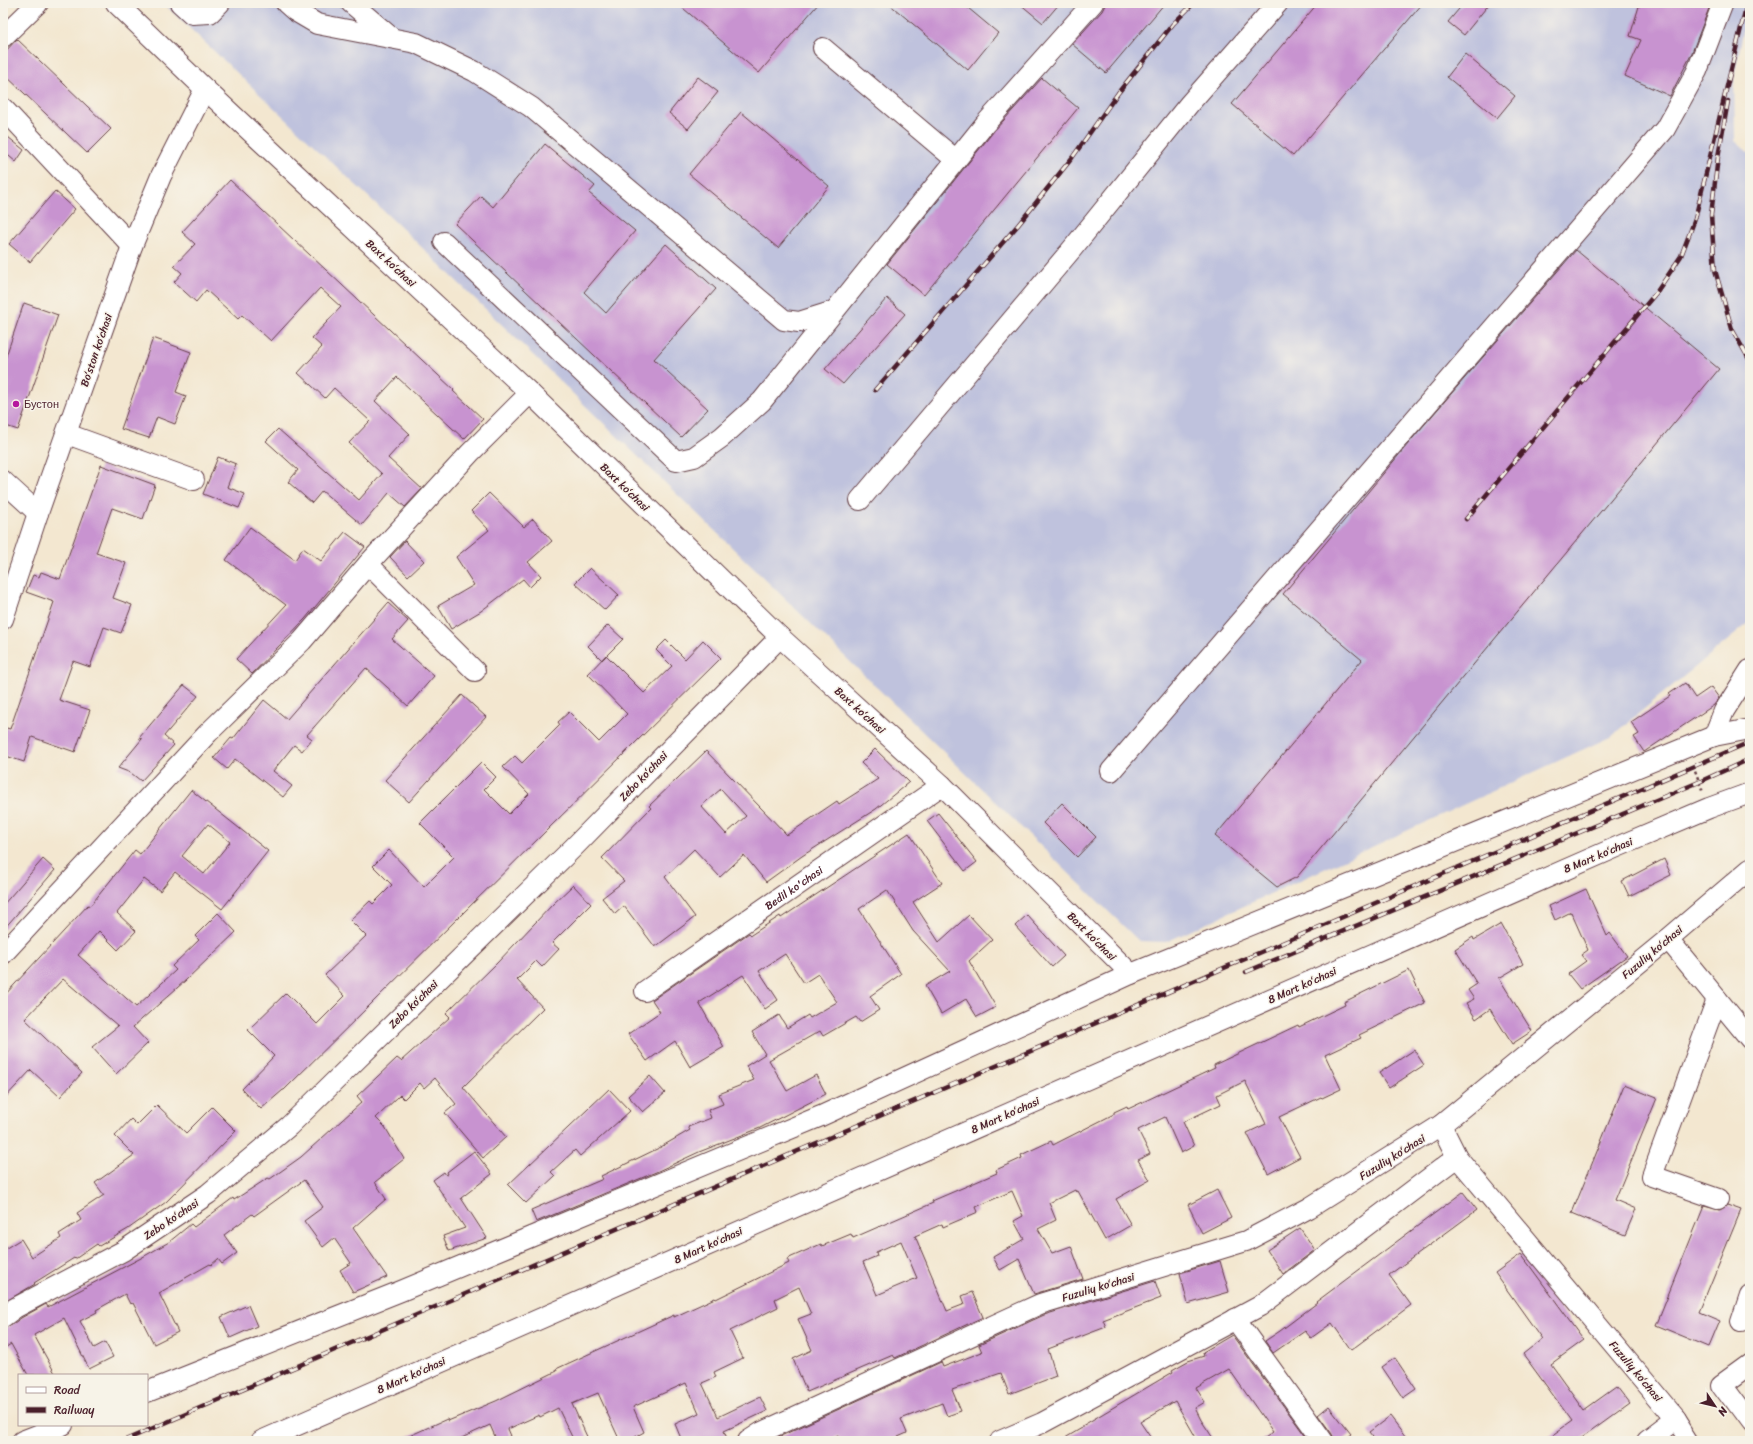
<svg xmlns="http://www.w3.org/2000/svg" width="1753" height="1444" font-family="Sriracha,sans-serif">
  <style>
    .industrial { fill: #bfc2dd }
    .building { fill: #c893d0; fill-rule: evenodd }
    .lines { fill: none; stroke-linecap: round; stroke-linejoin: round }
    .minor-casing { stroke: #633d44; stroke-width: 22 }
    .path { stroke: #633d44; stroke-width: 2.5; stroke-dasharray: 3 3; stroke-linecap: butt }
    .minor { stroke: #fff; stroke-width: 20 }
    .rail-casing { stroke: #4a1f2b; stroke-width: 4.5 }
    .rail { stroke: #f7f3e8; stroke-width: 3; stroke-dasharray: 9; stroke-linecap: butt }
    .poi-dot { fill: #b5179e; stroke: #f7f3e8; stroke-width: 1.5 }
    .labels { text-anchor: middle; stroke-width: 3; stroke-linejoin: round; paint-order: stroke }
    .street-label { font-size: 11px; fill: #4a1f2b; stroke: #f7f3e8 }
    .poi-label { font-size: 11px; fill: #4a1f2b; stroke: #f7f3e8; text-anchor: start }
  </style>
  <rect width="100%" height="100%" fill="#f7f3e8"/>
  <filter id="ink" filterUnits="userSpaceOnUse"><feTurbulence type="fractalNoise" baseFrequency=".025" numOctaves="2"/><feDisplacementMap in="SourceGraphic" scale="8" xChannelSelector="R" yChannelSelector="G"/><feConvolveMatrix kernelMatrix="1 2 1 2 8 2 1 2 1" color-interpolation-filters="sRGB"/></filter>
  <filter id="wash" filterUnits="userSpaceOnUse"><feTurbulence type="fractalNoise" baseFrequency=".012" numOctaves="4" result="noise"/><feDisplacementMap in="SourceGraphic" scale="16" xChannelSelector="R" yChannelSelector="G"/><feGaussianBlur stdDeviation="0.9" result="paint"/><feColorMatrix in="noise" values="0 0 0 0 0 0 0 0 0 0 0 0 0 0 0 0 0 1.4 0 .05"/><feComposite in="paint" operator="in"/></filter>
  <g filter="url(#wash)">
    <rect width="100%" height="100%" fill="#f3e7d0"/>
    <path class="industrial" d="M163,3h1586l-15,74 1,64 15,13v468l-140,115 -444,205 -27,-1 -729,-705z"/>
    <g id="blocks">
      <g class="building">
        <path d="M677,3h142l-60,70z"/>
        <path d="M888,3h74l36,30 -30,37z"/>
        <path d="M1019,3h41l-17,20z"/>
        <path d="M1106,3h59l-59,70 -34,-29 30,-33z"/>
        <path d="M1318,3h105l-130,153 -61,-52z"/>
        <path d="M1464,3h26l-26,32 -16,-13z"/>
        <path d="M1640,3h71l-20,52 -21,41 -45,-20 16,-36 -11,-4z"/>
        <path d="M17,39l94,90 -24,24 -84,-80v-19z"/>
        <path d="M1465,54l50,42 -18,22 -50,-41z"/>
        <path d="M698,77l20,15 -30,37 -19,-16z"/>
        <path d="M1042,78l36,30 -154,187 -37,-31 107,-133z"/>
        <path d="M741,112l88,74 -51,62 -89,-74z"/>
        <path d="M3,133l21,17 -8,12 -13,-11z"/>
        <path d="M545,144l50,42 -6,7 46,38 -51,61 22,21 60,-69 50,45 -62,70 54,50 -27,28 -226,-213 26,-28 12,11z"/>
        <path d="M230,180l224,210 -1,1 30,28 -19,20 -67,-62 -22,24 35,33 -22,24 34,31 -17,18 -16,-14 -27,32 -40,-34 -10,12 -24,-21 10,-12 -32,-29 12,-12 81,71 23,-26 -33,-31 21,-22 -36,-33 -9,10 -27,-25 24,-26 -10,-9 29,-31 -21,-19 -49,53 -29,-26 -4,4 -32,-29 -10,12 -22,-20 8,-9 -8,-7 21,-22 -13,-12z"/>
        <path d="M55,191l20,18 -45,53 -21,-18z"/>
        <path d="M1576,250l143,119 -422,508 -20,10 -62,-51 147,-176 -79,-66 135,-162z"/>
        <path d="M887,298l18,16 -62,70 -18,-15z"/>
        <path d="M24,303l34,12 -40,115 -15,-5v-60z"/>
        <path d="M153,338l38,14 -15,40 10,4 -11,28 -18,-7 -8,21 -28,-9z"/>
        <path d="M218,457l18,7 -9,23 18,7 -6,14 -36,-14z"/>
        <path d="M101,465l54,20 -12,34 -31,-11 -16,45 30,10 -13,35 19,7 -11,28 -17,-6 -14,40 -17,-6 -14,39 31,10 -15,42 -43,-15 -8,25 -21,-7v-28l7,2 44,-127 -28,-10 7,-17 6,2 2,-5 19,7z"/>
        <path d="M489,493l35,34 9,-8 19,22 -24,21 13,14 -11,11 -7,-8 -42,32 -30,18 -13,-23 36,-21 -18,-28 33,-27 -18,-19z"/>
        <path d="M250,527l45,33 8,-12 18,13 24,-29 20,15 -60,72 -53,55 -16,-15 50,-54 -60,-45z"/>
        <path d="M405,541l19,20 -16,15 -18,-19z"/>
        <path d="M590,568l29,27 -14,15 -30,-27z"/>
        <path d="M388,603l20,18 -16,18 42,37 -26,30 -42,-38 -59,67 5,4 -10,12 -8,-6 -21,26 19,15 -9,11 -48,-38 -8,10 -13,-11 17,-20 2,1 31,-39 23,19z"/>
        <path d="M608,625l15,14 -21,21 -14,-14z"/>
        <path d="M666,640l19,19 18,-19 18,18 -437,432h-1l-22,19 -19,-20 32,-33 -26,-26 38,-37 31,31 28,-28 -20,-21 41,-39 -16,-16 20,-19 3,3 19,-19 -19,-19 16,-16 35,37 30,-30 -34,-34 61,-61 15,15 -12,12 25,25 20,-20 -26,-27 12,-11 7,7 38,-38 -2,-3 11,-10 30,30 28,-28 -39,-40 18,-19 38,38 28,-27 -16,-16z"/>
        <path d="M1685,683l10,15 16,-11 8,11 -5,7 -70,47 -10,-15 5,-3 -8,-12 39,-26 -1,-2z"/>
        <path d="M184,685l14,11 -34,40 10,9 -33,36 -10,-8 -13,-5 24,-29 -3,-1z"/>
        <path d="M462,695l24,22 -77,85 -24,-22z"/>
        <path d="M875,749l34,33 -33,27 -74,47 -36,26 -22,-27 -24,22 -26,-28 -29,28 30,40 -40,30 -31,-41 -9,8 -13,-16 22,-17 -22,-23 49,-50 -2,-2 57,-55 81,84 50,-34 2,3 39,-25 -17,-16zM721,789l25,27 -20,18 -25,-28z"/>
        <path d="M191,790l77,61 -46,58 -47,-37 -15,19 -16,-12 -27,34 19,18 -18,19 -19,-19 -21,24 58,52 40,-37 -4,-4 27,-26 -4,-4 23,-23 18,19 -50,48 -53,47 15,16 -32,31 -24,-27 26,-21 -55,-47 -38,40 57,54 -22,24 -29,-27 -28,30v-103l85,-92 2,1 45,-56 5,4zM208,824l22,18 -26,32 -22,-18z"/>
        <path d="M1062,803l34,34 -19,20 -34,-34z"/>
        <path d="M938,813l39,49 -12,9 -38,-50z"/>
        <path d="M909,833l33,50 -29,19 26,40 30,-27 23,25 -23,21 27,46 -19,10 -11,-18 -25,15 -16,-28 25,-15 -37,-40 -26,-41 -28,19 42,65 -31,22 9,14 -19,12 -4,-5 -33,19 -3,-5 -51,29 18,31 29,-16 10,19 -66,34 -61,24 -43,20 -120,50 -5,-12 72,-31 -2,-3 58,-28 31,-18 -2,-3 23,-9 -3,-8 15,-6 -4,-10 35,-14 -8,-14 19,-12 -13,-22 27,-17 8,13 21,-13 2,3 27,-16 -19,-28 -14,9 -19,-29 -26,17 19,29 -13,9 -22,-34 -44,28 25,44 -34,20 -15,-26 -28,20 -19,-27 32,-22 -8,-12 97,-67 2,2 29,-19 1,2z"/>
        <path d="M43,859l12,11 -52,60v-25z"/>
        <path d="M1664,859l7,16 -42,21 -7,-15z"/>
        <path d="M573,885l18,19 -39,39 7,6 -17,18 -6,-6 -19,19 26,28 -80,79 43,50 -23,21 -38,-45 11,-9 -21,-26 -11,10 -4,-5 -16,16 -4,-4 -24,23 9,9 19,32 -29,23 11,17 -33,29 34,49 -34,15 -13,-22 11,-7 -17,-25 -11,9 -19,-26 19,-14 -19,-27 -50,36 -2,-2 -28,21 13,18 -15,11 -4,-5 -7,6 -1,-1 -51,29 19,39 -24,12 -21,-41 -3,1 -5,-10 -29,16 1,2 -17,9 14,27 11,-6 8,15 -24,12 -25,-51 -30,17 22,40h-28l-17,-31 -8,5v-21l7,-2 11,-8 25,-14 2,3 93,-49 28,-16 22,-18 3,3 39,-29 1,2 34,-22 2,1 31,-22 61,-55 -5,-6 40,-38 4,3 49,-44 -4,-4 51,-50 56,-59z"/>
        <path d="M1586,889l21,47 3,-3 17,23 -47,33 -12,-15 18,-13 -5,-6 7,-5 -17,-38 -16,8 -6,-14z"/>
        <path d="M1027,915l37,41 -12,11 -37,-41z"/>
        <path d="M1501,924l22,40 -24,14 33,53 -20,13 -22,-35 -14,10 -10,-16 8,-4 -6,-9 9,-6 -22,-35 18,-12 1,3z"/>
        <path d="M1409,970l16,33 -66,32 2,3 -36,17 16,34 -19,9 -1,-1 -42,20 21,40 -32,17 -21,-41 19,-9 -21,-43 -28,14 4,9 -38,18 11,24 -13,7 -16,-36 -27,13 12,24 -12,6 12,20 -34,19 15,26 -26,15 -27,-49 -2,1 -1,-2 -26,13 7,17 -18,9 14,24 19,-7 12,33 -49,15 -15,-35 -19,11 -7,-13 31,-18 -10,-18 9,-5 -11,-25 -36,16 2,5 -35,15 -1,-3 -27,12 32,75 18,-7 -3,-8 10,-4 11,25 -88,41 -2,-3 -86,37 -14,-33 19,-9 -14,-31 13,-5 -12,-27 -24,12 3,8 -48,24 13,27 -29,14 2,5 -14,6 16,34 42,-20 7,14 -43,20 4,10h-46l-7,-17 24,-11 -13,-30 -53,24 11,25 -9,5 2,4h-17l-22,-48 -26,11 17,37h-15l-16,-33 -18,9 -1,-2 -31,14 3,7 -12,5h-2l-7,-16 -35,16h-57l49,-22 1,2 48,-20 61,-30 -1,-2 118,-54v2l41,-19 1,1 73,-36 -2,-4 34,-15 1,2 29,-12 2,4 80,-35 -1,-2 65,-28 -1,-3 26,-12 -1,-3 30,-14 2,4 61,-31v-2l13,-6 1,3 87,-41 -1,-3 84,-40 1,2 46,-22 -1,-3zM901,1241l16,37 -40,17 -14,-33 14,-6 -1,-4z"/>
        <path d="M1414,1050l10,15 -35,23 -10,-15z"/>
        <path d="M650,1076l15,17 -22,19 -15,-16z"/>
        <path d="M1624,1085l33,13 -42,102 21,9 -11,26 -53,-22z"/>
        <path d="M609,1089l21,22 -50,45 -5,-6 -24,22 4,4 -29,27 -18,-18z"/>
        <path d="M157,1105l29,28 26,-26 24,24 -70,71 -38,27 -29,17 -2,-2 -22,15 -1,-1 -40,25 1,1 -32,19v-53l18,-11 11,18 29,-19 -2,-4 22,-14 -4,-7 27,-18 -9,-12 39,-28 -19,-19 16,-17 6,6z"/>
        <path d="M474,1151l18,23 -31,24 26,40 -38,13 -6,-15 22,-8 -32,-48 11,-8 2,3 2,-1 -1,-2z"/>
        <path d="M1217,1190l14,28 -29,15 -14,-28z"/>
        <path d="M1463,1192l14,18 -88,65 22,30 -60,45 -19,-27 -21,15 -6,-7 -32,22 -8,-12 15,-10 37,-28 -1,-1z"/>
        <path d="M1727,1205l14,5 -42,102 21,9 -11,26 -53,-22 48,-119 16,4z"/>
        <path d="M1300,1228l15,22 -32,24 -16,-24z"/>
        <path d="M1521,1254l63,86 -33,24 33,46 32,-23 13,17 -51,37h-34l28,-20 -49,-67 19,-15 -47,-66z"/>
        <path d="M1220,1261l9,31 -41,12 -8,-31z"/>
        <path d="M1155,1281l6,17 -58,22 3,7 -58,22 8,27 -47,18 -8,-21 -49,17 9,21 -14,5 -5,-13 -41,16 6,14 -18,8h-48l-3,-5 -9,5h-59l171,-79 2,5 39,-15 -3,-7 65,-30z"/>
        <path d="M248,1305l9,21 -27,12 -9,-21z"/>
        <path d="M1232,1335l77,106h-48l12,-9 -44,-63 -33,19 9,14 -10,6 6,12 14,21h-17l-23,-40 -35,21 13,19h-93l22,-13v-2l91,-54 -1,-2 16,-9 16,-5 -1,-4z"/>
        <path d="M1395,1358l21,31 -13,9 -21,-31z"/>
        <path d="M1329,1406l22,28 -9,7h-8l-2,-7 -14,-19z"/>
        <path d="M1390,1416l19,25h-33l-7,-9z"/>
      </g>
    </g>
  </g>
  <g filter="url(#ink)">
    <use href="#blocks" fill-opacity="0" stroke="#633d44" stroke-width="1"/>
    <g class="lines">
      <g class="minor-casing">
        <g id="minor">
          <path d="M116,3l89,86 325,304 250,244 162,148 189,189"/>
          <path d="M180,3l12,11 18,-1 10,-10"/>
          <path d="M286,3l9,8 22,13 99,19 58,28 57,36 253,213 15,2 35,-11"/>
          <path d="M351,3l41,35"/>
          <path d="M3,37l35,-34"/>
          <path d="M823,48l133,112"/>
          <path d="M3,108l129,138"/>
          <path d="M444,242l232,219 18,-4 28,-20 40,-36 223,-277 108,-121"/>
          <path d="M67,434l127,46"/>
          <path d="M3,481l35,32"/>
          <path d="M860,500l212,-251 118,-146 88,-100"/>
          <path d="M368,564l107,107"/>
          <path d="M3,619l35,-106 94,-267 29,-70 44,-87"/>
          <path d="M1714,736l10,-25 26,-41"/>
          <path d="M1111,771l554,-642 32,-58 26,-68"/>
          <path d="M1668,939l82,100"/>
          <path d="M3,954l205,-221 94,-92 66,-77 102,-111 60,-60"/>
          <path id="s1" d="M645,991l297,-206"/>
          <path d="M1717,999l-65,177 66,23"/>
          <path d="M1441,1125l16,32 219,262 14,22"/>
          <path d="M3,1317l12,-9 108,-57 85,-57 81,-68 284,-278 207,-211"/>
          <path d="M1235,1319l88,122"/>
          <path d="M1741,1322l9,-27"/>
          <path d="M1750,1363l-29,21 29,39"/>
          <path d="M147,1392l254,-101 420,-175 310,-142 583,-238 36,-7"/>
          <path d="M22,1441l41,-16"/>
          <path d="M261,1441l1356,-594 92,-39 41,-15"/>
          <path d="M748,1441l14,-9 278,-128 206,-63 63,-33 132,-83 227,-186 82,-70"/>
          <path d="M1000,1441l42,-18 218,-117 197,-149"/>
          <path d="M1647,1441l29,-22"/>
        </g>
      </g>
      <path class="path" d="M1693,765l10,27"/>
      <use href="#minor" class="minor"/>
      <g class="rail-casing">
        <g id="rail">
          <path d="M1728,101l-10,56 -7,58 4,55 17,59 18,32"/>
          <path d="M875,390l143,-165 54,-67 46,-65 55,-69 21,-21"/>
          <path d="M1466,519l190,-226 25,-37 14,-37 52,-216"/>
          <path d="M1246,972l453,-190 51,-23"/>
          <path d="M123,1441l1627,-699"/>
        </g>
      </g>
      <use href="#rail" class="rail"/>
    </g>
  </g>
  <circle class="poi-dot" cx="16" cy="404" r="4"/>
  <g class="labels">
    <g class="street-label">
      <text transform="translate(391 263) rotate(43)" y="4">Baxt koʻchasi</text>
      <text transform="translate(96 350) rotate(-71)" y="4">Boʻston koʻchasi</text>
      <text transform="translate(625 487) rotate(44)" y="4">Baxt koʻchasi</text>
      <text transform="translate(860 710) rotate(42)" y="4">Baxt koʻchasi</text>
      <text transform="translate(643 776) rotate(-46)" y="4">Zebo koʻchasi</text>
      <text transform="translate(1598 855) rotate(-23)" y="4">8 Mart koʻchasi</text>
      <text dy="4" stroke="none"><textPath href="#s1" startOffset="181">Bedil ko'chasi</textPath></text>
      <text transform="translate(1092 936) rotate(45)" y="4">Baxt koʻchasi</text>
      <text transform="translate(1652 952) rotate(-40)" y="4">Fuzuliy koʻchasi</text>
      <text transform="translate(1302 985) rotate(-24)" y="4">8 Mart koʻchasi</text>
      <text transform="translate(413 1004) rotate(-44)" y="4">Zebo koʻchasi</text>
      <text transform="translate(1005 1115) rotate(-24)" y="4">8 Mart koʻchasi</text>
      <text transform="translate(1392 1157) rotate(-32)" y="4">Fuzuliy koʻchasi</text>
      <text transform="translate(171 1219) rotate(-34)" y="4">Zebo koʻchasi</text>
      <text transform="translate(708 1245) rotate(-24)" y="4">8 Mart koʻchasi</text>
      <text transform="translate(1098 1287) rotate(-17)" y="4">Fuzuliy koʻchasi</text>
      <text transform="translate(1636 1371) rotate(50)" y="4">Fuzuliy koʻchasi</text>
      <text transform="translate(411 1375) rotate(-24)" y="4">8 Mart koʻchasi</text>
    </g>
    <g class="poi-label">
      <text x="24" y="408">Бустон</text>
    </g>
  </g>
  <rect width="1753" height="1444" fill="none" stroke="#f7f3e8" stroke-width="16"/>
  <rect x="18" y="1374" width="130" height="52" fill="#f7f3e8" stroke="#b29e9c"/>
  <rect x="26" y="1387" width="20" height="6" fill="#ffffff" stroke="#b29e9c"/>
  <text x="54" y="1394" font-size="12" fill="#4a1f2b">Road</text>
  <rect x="26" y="1407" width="20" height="6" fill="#4a1f2b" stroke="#b29e9c"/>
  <text x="54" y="1414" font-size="12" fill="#4a1f2b">Railway</text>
  <g transform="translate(1715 1406) rotate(125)" stroke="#f7f3e8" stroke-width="3" paint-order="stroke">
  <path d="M0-3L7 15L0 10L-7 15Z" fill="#4a1f2b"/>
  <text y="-6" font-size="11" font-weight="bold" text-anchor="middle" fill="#4a1f2b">N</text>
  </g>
</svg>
